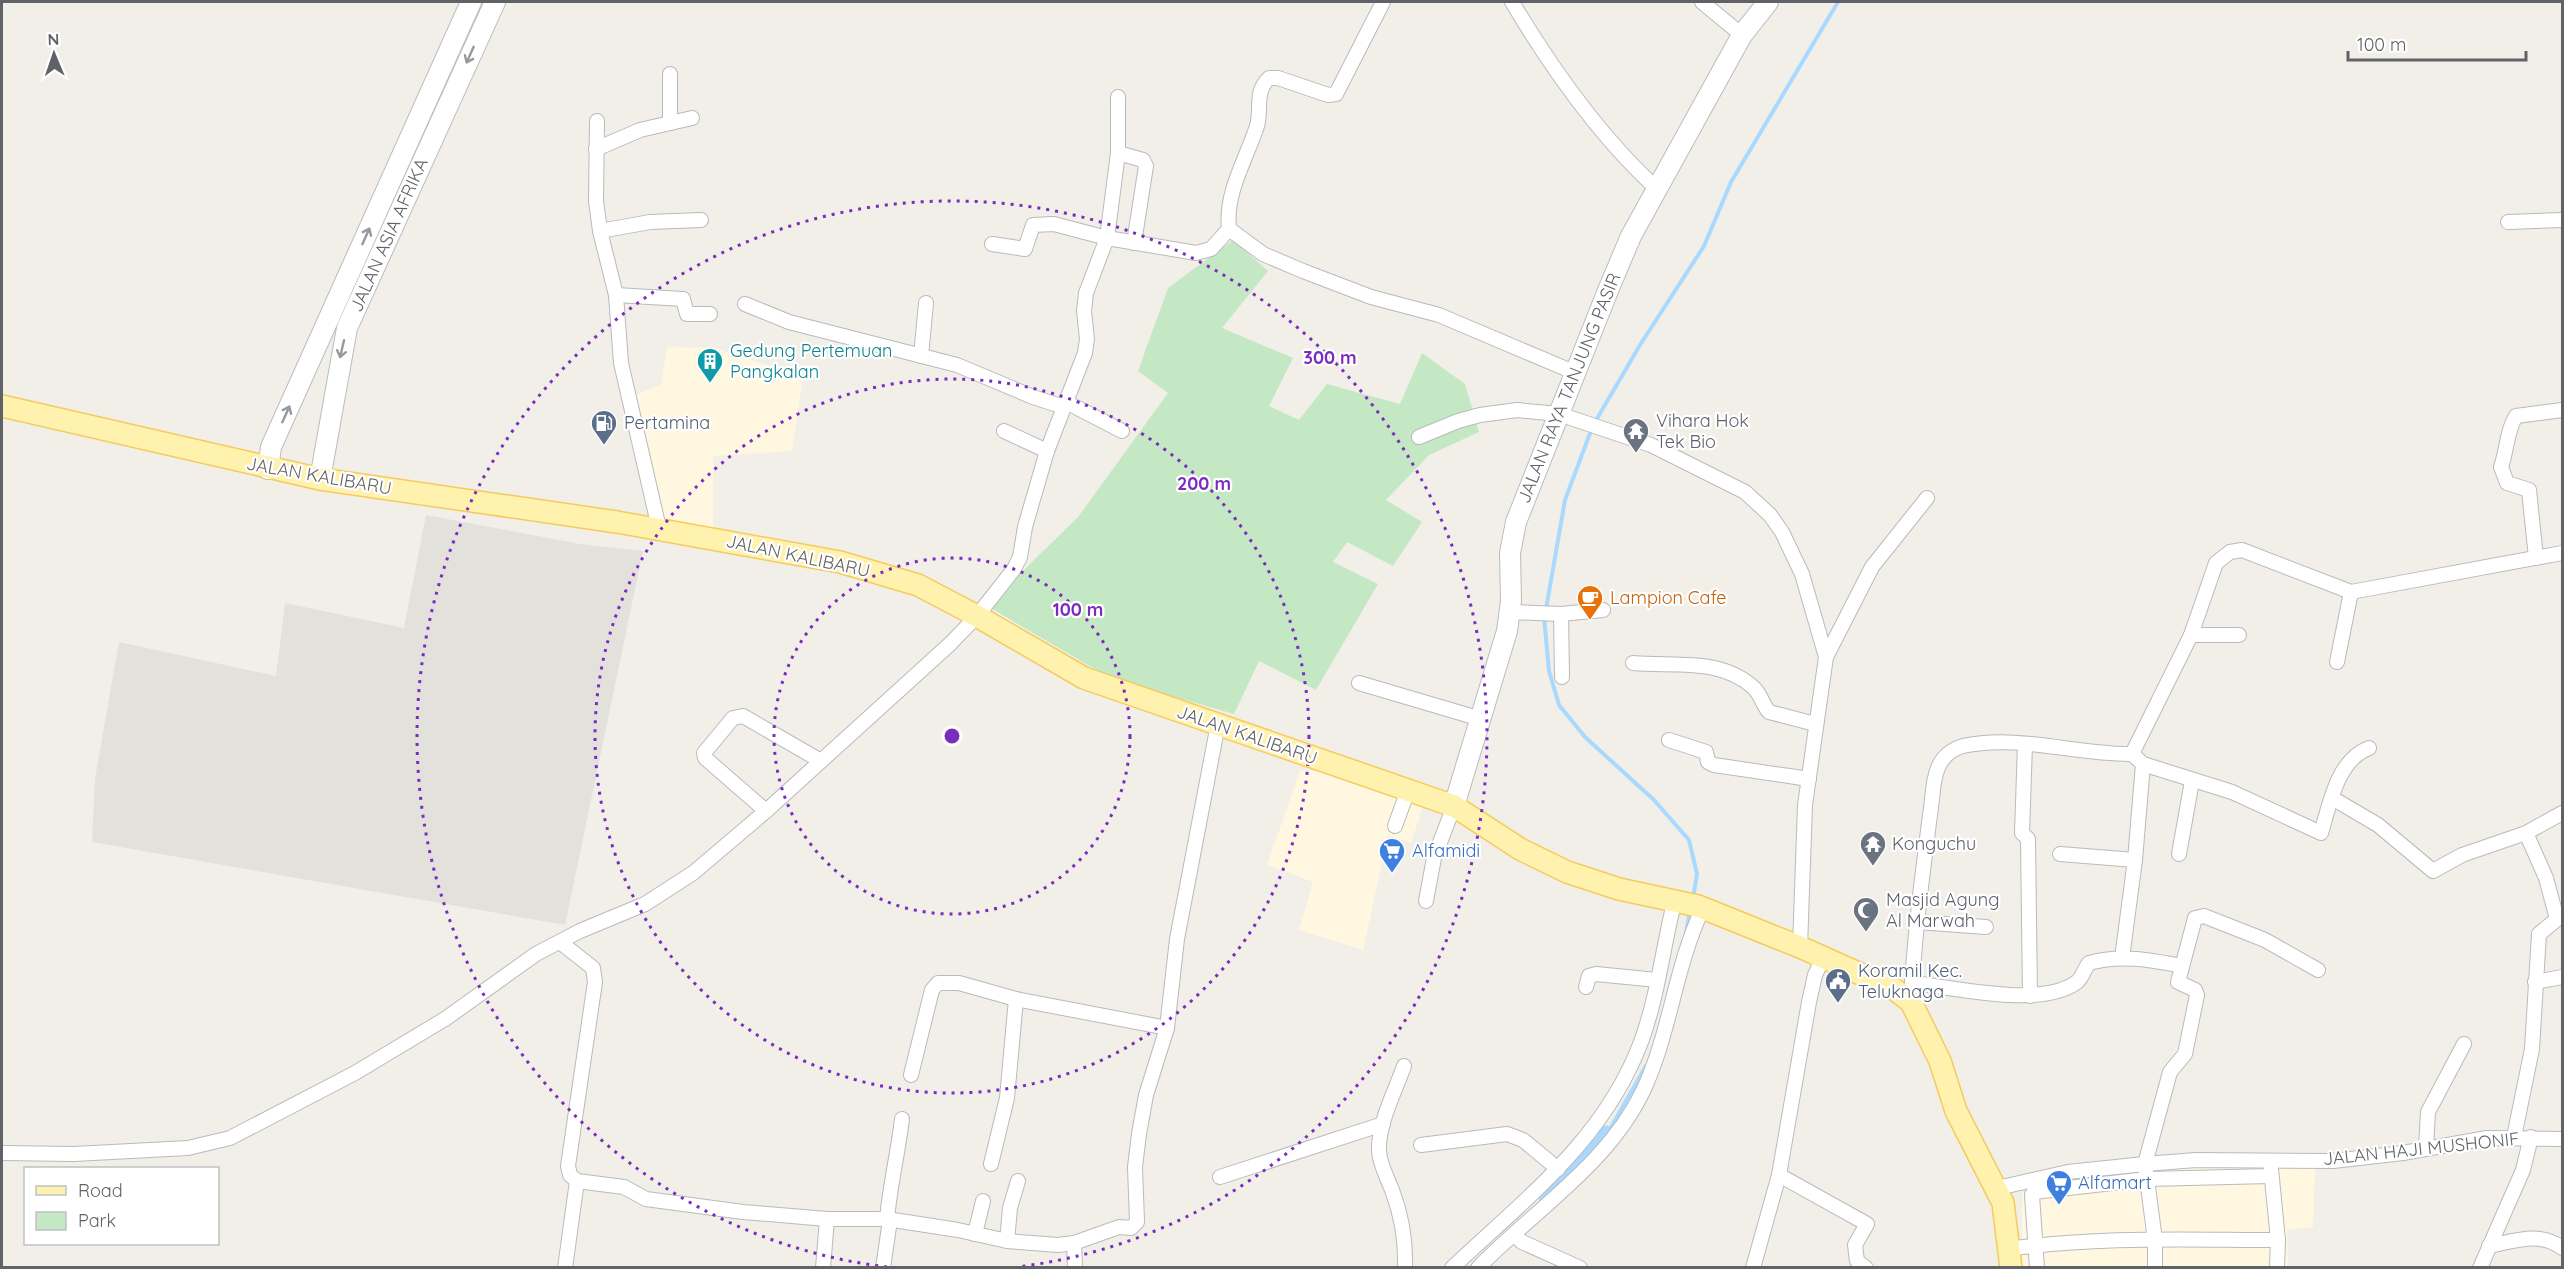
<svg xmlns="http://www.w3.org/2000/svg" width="2564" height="1269" font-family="Quicksand,sans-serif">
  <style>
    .commercial { fill: #fff7df }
    .industrial { fill: #e3e1dc }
    .green { fill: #c4e8c4 }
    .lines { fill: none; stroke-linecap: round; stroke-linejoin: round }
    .stream { stroke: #a9d9ff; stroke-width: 4 }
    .river { stroke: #a9d9ff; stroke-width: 21 }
    .street-casing { stroke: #b8babe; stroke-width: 16 }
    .secondary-casing { stroke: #b9bcc1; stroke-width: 22 }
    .primary-casing { stroke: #f5cb5d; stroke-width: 24 }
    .street { stroke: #fff; stroke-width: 14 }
    .secondary { stroke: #fff; stroke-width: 20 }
    .primary { stroke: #fff2ae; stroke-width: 21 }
    .oneway { stroke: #979a9d }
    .ring { fill: none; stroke: #7b2cbf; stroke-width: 3; stroke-dasharray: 3 6 }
    .labels { text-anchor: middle; stroke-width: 4.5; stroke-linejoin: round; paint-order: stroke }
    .street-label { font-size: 18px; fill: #5f6368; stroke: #fff }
    .culture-label { font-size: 18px; fill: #0d838f; stroke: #fff; text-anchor: start }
    .worship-label { font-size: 18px; fill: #5b616d; stroke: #fff; text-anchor: start }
    .service-label { font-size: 18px; fill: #4e5e75; stroke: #fff; text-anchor: start }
    .food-label { font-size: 18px; fill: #c56008; stroke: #fff; text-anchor: start }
    .shop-label { font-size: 18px; fill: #366cbe; stroke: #fff; text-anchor: start }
    .centre { fill: #7b2cbf; stroke: #fff; stroke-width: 3 }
    .ring-label { font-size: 18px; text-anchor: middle; font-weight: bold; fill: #7b2cbf; stroke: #fff; stroke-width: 4.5; stroke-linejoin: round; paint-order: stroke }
  </style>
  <rect width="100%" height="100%" fill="#f1efe7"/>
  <g class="commercial">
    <path d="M667,347l47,1 89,29 -11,74 -79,5v76l-52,-6 -31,-129 31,-12z"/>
    <path d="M1329,769l95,34 -13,40 -23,-8 -25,115 -64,-20 14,-48 -46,-17 33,-94z"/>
    <path d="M2248,1167l67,1 -2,59 -26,3 1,37h-266v-74l132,-24z"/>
  </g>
  <path class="industrial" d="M426,515l154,29 63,7 -78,374 -473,-83 3,-63 24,-137 157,34 9,-73 119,25z"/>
  <path class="green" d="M1233,240l35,31 -46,57 71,30 -24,48 30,14 28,-36 73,20 22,-51 43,31 14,48 -50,23 -43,45 36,22 -29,44 -46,-24 -14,20 45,22 -62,106 -57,-29 -25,53 -122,-35 -125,-73 91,-89 90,-124 -30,-22 30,-83z"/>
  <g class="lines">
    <g class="stream">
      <path d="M1595,422l45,-77 64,-99 27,-64 107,-180"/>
      <path d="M1546,609l19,-109 27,-72"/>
      <path d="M1544,617l5,54 10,34 26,32 69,63 35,40 8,34 -4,24"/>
      <path d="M1686,933l4,-22"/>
      <path d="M1606,1136l40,-70"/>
    </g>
    <path class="river" d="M1549,1197l57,-61"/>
    <g class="street-casing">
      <g id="street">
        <path d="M1512,2c40,67 87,134 145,187"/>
        <path d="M1702,2l40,33"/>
        <path d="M597,121l-1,80 4,30 16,64 5,68 38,165"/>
        <path d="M670,123v-49"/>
        <path d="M596,149l44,-19 52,-12"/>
        <path d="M1118,153l25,7 3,6 -12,77"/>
        <path d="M2508,222l54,-2"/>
        <path d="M1229,229c-4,-37 17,-69 28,-103 5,-17 -3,-34 12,-48h9l50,17 8,-1 47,-92"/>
        <path d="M600,231l50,-9 51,-2"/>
        <path d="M992,244l33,5 8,-24 21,-1 53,14 89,15 15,-4 18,-20 34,25 40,17 68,26 68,18 137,58"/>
        <path d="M616,295l67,4 4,15h23"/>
        <path d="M745,304l44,18 168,43 76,32 31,10"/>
        <path d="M921,356l5,-53"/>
        <path d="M1066,402l56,29"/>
        <path d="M1004,431l43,20"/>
        <path d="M1419,437l39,-16 22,-6 37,-5 42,4 92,31 94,47 25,23 12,17 20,42 24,83"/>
        <path d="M2536,558l-7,-68 -22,-7 -6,-16c6,-17 6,-37 15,-51l46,-6"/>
        <path d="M1510,612l51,2 42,-4"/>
        <path d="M1561,614l1,63"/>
        <path d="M2191,635h48"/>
        <path d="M2337,662l14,-70"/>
        <path d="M1633,663c41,4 88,-6 121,25 7,7 9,17 15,24l46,12"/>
        <path d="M1359,683l122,36"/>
        <path d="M1669,740l37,12 2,10 6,3 95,14"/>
        <path d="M2025,744l-3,89 6,6 2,157"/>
        <path d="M2132,754l59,-119 25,-72 14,-11 12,-2 109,42 211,-39"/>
        <path d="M2332,798l46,27 55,46 29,-16 64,-22 36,-20"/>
        <path d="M766,811l-61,-53 -1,-5 29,-35 10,-2 78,45"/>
        <path d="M1395,826l13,-36"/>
        <path d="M2526,833l20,45 11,41"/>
        <path d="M2060,854l75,6"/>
        <path d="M2179,854l13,-73"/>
        <path d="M1426,901l8,-43 20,-52"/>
        <path d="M1917,922l69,5"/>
        <path d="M560,942l33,26 2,14 -27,184 2,9 7,6 47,6 22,12 97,13 84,7h60l71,11 49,11 51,4 16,-2 45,-16 12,1 6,-6 -2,-55 4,-33 7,-39 21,-67 10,-89 41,-215"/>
        <path d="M1800,947l5,-142 21,-148 46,-90 55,-69"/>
        <path d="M2122,958l13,-98 8,-96"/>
        <path d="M2535,982l27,-5"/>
        <path d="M1912,983c43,4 128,26 165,-1 6,-5 7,-13 12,-19 31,-9 62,-3 93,3"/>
        <path d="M1586,987l3,-11 7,-2 61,6"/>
        <path d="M1911,1002c3,-63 11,-125 19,-187 3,-16 2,-39 11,-53 5,-8 14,-14 22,-16 56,-12 113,9 169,8l11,10 89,28 89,41c9,-29 16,-73 48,-85"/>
        <path d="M1404,1066c-9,26 -26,57 -25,85 1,14 8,26 13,39 10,26 14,50 13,78"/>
        <path d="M911,1075l21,-85 6,-7h21l57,16 151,29"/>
        <path d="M2514,1137l18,-88 7,-115 23,-19"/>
        <path d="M1421,1145l86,-11 16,6 35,29"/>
        <path d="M2426,1148l2,-36 36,-68"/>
        <path d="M2,1153l72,1 114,-6 42,-10 125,-65 90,-54 91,-65 44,-23 65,-27 48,-31 73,-62 184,-167 27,-28 37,-47 6,-12 5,-30 22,-76 38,-98 2,-14 -3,-28 2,-18 21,-55 11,-85v-56"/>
        <path d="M991,1164l16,-66 9,-99"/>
        <path d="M2271,1169l7,71 -1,28"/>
        <path d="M1779,1175l88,49 -12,21 2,16 9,7"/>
        <path d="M1220,1177l163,-53"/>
        <path d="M1993,1189l75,-17 77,-8 51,-4 137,1 70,-8 84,-15 75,1"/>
        <path d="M887,1219c3,-34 11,-66 15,-100"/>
        <path d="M975,1234l8,-33"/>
        <path d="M1514,1235l8,7 58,26"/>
        <path d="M1007,1241l3,-33 8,-27"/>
        <path d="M1074,1243l1,25"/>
        <path d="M2489,1246c26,-5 51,-15 73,2"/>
        <path d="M2009,1249c88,-13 180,-9 269,-9"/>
        <path d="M565,1268l12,-87"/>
        <path d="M823,1268l4,-49"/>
        <path d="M883,1268l7,-48"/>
        <path d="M1452,1268c74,-70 152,-128 189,-226 17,-46 22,-96 34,-143"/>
        <path d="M1478,1268c56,-58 131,-104 166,-179 27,-59 31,-123 59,-181"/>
        <path d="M1753,1268l26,-93 30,-173 6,-27 8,-17"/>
        <path d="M2037,1268l-5,-73 2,-3 113,-13 124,-3"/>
        <path d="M2155,1268v-28l-10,-76 25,-92 15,-18 12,-59 -2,-5 -17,-8 17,-64 9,-2 61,24 53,30"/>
        <path d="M2480,1268l43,-98 8,-33"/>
      </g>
    </g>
    <g class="secondary-casing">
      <g id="secondary">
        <path d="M268,469l3,-22 200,-445"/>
        <path d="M320,479l27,-151 148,-326"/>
        <path d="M1454,806l53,-175 4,-30 -1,-48 6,-31 93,-234 22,-52 111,-201 26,-33"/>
      </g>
    </g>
    <g class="primary-casing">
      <path id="primary" d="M2,406l318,73 297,43 223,40 78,23 59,31 107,62 370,128 66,43 47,23 52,17 79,17 102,41 94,42 17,13 29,59 16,50 47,92 8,65"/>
    </g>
    <use href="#street" class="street"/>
    <use href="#secondary" class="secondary"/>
    <use href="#primary" class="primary"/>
  </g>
  <defs><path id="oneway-shaft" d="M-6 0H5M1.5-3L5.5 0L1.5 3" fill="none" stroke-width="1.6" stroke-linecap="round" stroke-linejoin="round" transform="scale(1.5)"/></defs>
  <g class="oneway">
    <use href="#oneway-shaft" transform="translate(470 55) rotate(114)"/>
    <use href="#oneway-shaft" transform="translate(366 236) rotate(-66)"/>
    <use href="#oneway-shaft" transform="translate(342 349) rotate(103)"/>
    <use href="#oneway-shaft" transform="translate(286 414) rotate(-66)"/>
  </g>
  <g class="ring">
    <circle cx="952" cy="736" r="178"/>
    <circle cx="952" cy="736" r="357"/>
    <path d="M887 1267A535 535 0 1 1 1017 1267"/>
  </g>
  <defs>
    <g id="building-pin" transform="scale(1.35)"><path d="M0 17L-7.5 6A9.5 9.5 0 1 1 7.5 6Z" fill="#0f9aa8" stroke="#fff"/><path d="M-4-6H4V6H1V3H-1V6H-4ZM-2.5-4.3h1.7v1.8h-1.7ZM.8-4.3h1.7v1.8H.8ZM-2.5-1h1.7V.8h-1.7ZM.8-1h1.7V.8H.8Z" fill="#fff"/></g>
    <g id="fuel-pin" transform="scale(1.35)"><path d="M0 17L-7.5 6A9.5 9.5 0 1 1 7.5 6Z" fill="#5c6f8a" stroke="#fff"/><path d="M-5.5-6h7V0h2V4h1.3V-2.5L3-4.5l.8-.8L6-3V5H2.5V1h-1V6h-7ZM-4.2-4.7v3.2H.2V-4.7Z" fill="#fff"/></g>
    <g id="temple-pin" transform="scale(1.35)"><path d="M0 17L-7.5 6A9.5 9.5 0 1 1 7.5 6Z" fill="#6b7280" stroke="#fff"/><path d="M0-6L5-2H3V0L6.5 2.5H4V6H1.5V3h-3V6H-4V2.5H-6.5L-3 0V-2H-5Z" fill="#fff"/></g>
    <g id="cafe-pin" transform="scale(1.35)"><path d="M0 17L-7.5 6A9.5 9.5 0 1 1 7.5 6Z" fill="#e8710a" stroke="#fff"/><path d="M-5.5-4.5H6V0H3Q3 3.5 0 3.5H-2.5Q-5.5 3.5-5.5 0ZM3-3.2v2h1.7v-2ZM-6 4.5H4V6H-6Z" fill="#fff"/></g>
    <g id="supermarket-pin" transform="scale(1.35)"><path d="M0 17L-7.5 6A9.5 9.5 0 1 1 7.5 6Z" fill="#3f7fe0" stroke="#fff"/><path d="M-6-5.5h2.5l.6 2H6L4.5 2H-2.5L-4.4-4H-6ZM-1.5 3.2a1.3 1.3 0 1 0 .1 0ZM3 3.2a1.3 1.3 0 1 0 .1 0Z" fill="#fff"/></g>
    <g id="mosque-pin" transform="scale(1.35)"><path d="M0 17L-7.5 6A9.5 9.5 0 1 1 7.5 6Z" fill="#6b7280" stroke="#fff"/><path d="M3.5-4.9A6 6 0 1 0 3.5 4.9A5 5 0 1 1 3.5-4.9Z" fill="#fff"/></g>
    <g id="civic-pin" transform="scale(1.35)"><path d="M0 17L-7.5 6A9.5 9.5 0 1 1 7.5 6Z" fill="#5c6f8a" stroke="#fff"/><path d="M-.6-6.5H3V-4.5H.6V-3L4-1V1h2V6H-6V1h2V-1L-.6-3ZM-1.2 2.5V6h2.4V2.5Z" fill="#fff"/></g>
  </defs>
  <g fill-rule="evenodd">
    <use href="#building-pin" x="710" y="361"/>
    <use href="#fuel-pin" x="604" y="423"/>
    <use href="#temple-pin" x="1636" y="431"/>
    <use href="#cafe-pin" x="1590" y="598"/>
    <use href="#temple-pin" x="1873" y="844"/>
    <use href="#supermarket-pin" x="1392" y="851"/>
    <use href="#mosque-pin" x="1866" y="910"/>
    <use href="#civic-pin" x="1838" y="981"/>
    <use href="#supermarket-pin" x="2059" y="1183"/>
  </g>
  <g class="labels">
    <g class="street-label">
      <text transform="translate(389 235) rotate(-66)" y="6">JALAN ASIA AFRIKA</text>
      <text transform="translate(1569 388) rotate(-68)" y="6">JALAN RAYA TANJUNG PASIR</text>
      <text transform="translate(319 476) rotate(10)" y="6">JALAN KALIBARU</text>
      <text transform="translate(798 556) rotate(12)" y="6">JALAN KALIBARU</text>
      <text transform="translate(1247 735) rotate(19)" y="6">JALAN KALIBARU</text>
      <text transform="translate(2421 1149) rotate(-6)" y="6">JALAN HAJI MUSHONIF</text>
    </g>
    <g class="culture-label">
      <text x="730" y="357">Gedung Pertemuan<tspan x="730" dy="21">Pangkalan</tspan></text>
    </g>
    <g class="worship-label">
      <text x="1656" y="427">Vihara Hok<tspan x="1656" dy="21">Tek Bio</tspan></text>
      <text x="1892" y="850">Konguchu</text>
      <text x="1886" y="906">Masjid Agung<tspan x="1886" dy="21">Al Marwah</tspan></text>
    </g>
    <g class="service-label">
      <text x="624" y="429">Pertamina</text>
      <text x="1858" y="977">Koramil Kec.<tspan x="1858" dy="21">Teluknaga</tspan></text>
    </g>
    <g class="food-label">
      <text x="1610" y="604">Lampion Cafe</text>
    </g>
    <g class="shop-label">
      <text x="1412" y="857">Alfamidi</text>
      <text x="2078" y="1189">Alfamart</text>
    </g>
  </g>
  <circle cx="952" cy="736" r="9" class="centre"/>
  <g class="ring-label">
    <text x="1330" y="364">300 m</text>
    <text x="1204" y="490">200 m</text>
    <text x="1078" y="616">100 m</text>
  </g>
  <rect width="2564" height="1269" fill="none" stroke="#5f6368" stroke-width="6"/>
  <rect x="24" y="1167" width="195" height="78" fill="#ffffff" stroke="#bfc1c3" stroke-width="1.5"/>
  <rect x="36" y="1186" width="30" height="9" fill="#fff2ae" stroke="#bfc1c3" stroke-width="1.5"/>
  <text x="78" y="1197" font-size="18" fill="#5f6368">Road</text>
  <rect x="36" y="1212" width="30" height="18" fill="#c4e8c4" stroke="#bfc1c3" stroke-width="1.5"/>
  <text x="78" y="1227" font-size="18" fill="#5f6368">Park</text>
  <g transform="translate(54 54) rotate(358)" stroke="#ffffff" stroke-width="4.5" paint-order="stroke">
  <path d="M0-4.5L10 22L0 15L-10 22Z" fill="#5f6368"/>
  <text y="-9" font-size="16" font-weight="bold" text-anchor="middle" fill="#5f6368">N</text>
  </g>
  <path d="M2348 51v9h178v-9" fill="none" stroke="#5f6368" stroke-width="3"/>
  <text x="2357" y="51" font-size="18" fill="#5f6368" stroke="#ffffff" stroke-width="4.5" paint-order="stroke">100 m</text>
</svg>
